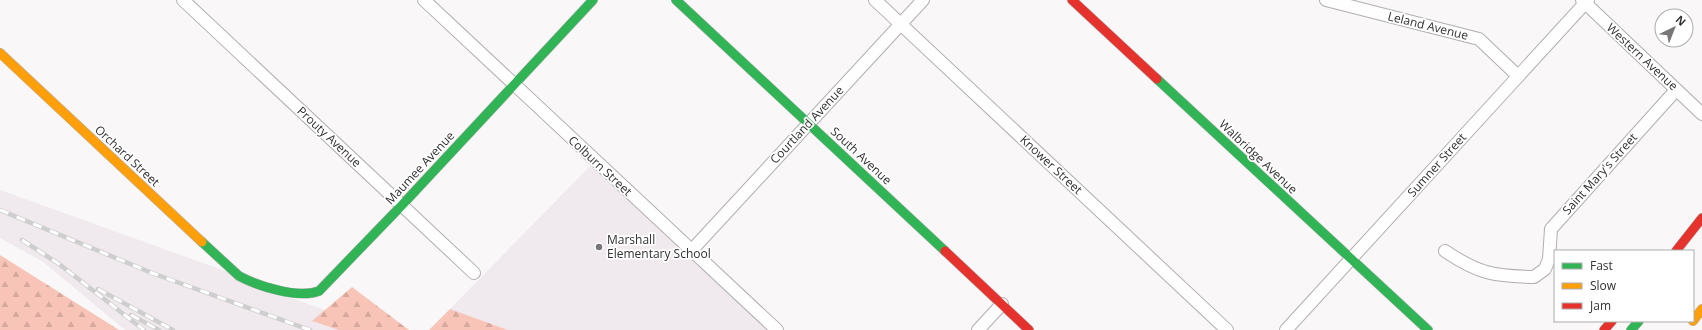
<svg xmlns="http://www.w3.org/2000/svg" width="1702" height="330" font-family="'Open Sans',sans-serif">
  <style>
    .built { fill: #f0e9ed }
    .forest { fill: url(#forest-firs) }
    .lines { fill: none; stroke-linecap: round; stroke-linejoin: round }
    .street-casing { stroke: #b0aeaf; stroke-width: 14 }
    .fast-casing { stroke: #b0aeaf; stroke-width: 10 }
    .slow-casing { stroke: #b0aeaf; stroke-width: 10 }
    .jam-casing { stroke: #b0aeaf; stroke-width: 10 }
    .street { stroke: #fefefe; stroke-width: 12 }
    .fast { stroke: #30b455; stroke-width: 9 }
    .slow { stroke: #ff9f0a; stroke-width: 9 }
    .jam { stroke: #e5322d; stroke-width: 9 }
    .rail-casing { stroke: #cfcece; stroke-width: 4.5 }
    .rail { stroke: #fff; stroke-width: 3; stroke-dasharray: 9; stroke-linecap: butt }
    .poi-dot { fill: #787677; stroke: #fff; stroke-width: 1.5 }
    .labels { text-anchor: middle; stroke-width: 3.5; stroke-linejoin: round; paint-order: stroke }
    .street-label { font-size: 12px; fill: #323132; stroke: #fff }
    .poi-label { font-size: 12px; fill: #323132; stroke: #fff; text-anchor: start }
  </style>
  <defs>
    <pattern id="forest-firs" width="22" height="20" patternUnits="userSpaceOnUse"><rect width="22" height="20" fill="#f9c4b8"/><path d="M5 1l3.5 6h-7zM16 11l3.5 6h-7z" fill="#d6a99f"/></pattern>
  </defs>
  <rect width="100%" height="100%" fill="#f9f7f8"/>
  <g class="built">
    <path d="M595,161l182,169h-269l-58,-21z"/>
    <path d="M0,190l239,86 7,5 132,49h-253l-83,-69 -42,-23z"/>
  </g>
  <g class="forest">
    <path d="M0,255l119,75h-119z"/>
    <path d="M352,287l57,43h-70l-27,-9z"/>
    <path d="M450,309l58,21h-79z"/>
  </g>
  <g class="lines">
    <g class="street-casing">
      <g id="street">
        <path d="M183,0l291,273"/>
        <path d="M424,0l353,330"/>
        <path d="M875,0l352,330"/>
        <path d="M1326,0l153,39 39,37"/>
        <path d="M1582,0l120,114"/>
        <path d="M691,251l232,-251"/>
        <path d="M1445,251c34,23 49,25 89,26l11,-8 4,-10 2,-30 125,-139"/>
        <path d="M978,330l24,-26"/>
        <path d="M1286,330l302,-330"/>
      </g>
    </g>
    <g class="fast-casing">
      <g id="fast">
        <path d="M676,0l269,251"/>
        <path d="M1157,79l271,251"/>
        <path d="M202,242l37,34c19,10 59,23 80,15l83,-86 191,-205"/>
        <path d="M1631,330l8,-9"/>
      </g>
    </g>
    <g class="slow-casing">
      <g id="slow">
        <path d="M0,53l202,189"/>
        <path d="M1693,321l9,-12"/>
      </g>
    </g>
    <g class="jam-casing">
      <g id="jam">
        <path d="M1072,0l85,79"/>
        <path d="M945,251l84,79"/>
        <path d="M1676,251l26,-33"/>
        <path d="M1604,330l8,-9"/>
      </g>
    </g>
    <use href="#street" class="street"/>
    <use href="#fast" class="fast"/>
    <use href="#slow" class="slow"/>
    <use href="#jam" class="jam"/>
    <g class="rail-casing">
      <g id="rail">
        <path d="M0,210l152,63 158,57"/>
        <path d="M22,240l37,24 85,66"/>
        <path d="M98,289l75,41"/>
        <path d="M131,315l28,15"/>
      </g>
    </g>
    <use href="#rail" class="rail"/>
  </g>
  <circle class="poi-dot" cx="599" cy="247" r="4"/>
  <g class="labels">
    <g class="street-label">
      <text transform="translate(1428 26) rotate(14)" y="4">Leland Avenue</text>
      <text transform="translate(1642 57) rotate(43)" y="4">Western Avenue</text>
      <text transform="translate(807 125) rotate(-47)" y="4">Courtland Avenue</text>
      <text transform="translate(329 137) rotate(43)" y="4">Prouty Avenue</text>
      <text transform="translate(127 156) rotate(43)" y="4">Orchard Street</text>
      <text transform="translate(861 156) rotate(43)" y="4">South Avenue</text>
      <text transform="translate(1258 157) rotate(43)" y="4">Walbridge Avenue</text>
      <text transform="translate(1051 165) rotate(43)" y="4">Knower Street</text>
      <text transform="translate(1437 165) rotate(-48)" y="4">Sumner Street</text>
      <text transform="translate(600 166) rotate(43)" y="4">Colburn Street</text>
      <text transform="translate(420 168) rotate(-47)" y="4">Maumee Avenue</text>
      <text transform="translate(1600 174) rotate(-48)" y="4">Saint Mary's Street</text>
    </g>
    <g class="poi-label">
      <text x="607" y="244">Marshall<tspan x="607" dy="14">Elementary School</tspan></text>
    </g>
  </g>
  <rect x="1554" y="250" width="140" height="72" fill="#ffffff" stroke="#adadad"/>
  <rect x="1562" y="263" width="20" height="6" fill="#30b455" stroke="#adadad"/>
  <text x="1590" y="270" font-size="12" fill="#323132">Fast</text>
  <rect x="1562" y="283" width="20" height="6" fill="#ff9f0a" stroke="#adadad"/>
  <text x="1590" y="290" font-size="12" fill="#323132">Slow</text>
  <rect x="1562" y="303" width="20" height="6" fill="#e5322d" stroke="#adadad"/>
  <text x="1590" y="310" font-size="12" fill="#323132">Jam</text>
  <g transform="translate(1674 28) rotate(43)"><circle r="19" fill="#ffffff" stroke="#adadad"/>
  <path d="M0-3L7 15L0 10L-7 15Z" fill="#787677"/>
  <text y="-6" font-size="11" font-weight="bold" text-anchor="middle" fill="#323132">N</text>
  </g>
</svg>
